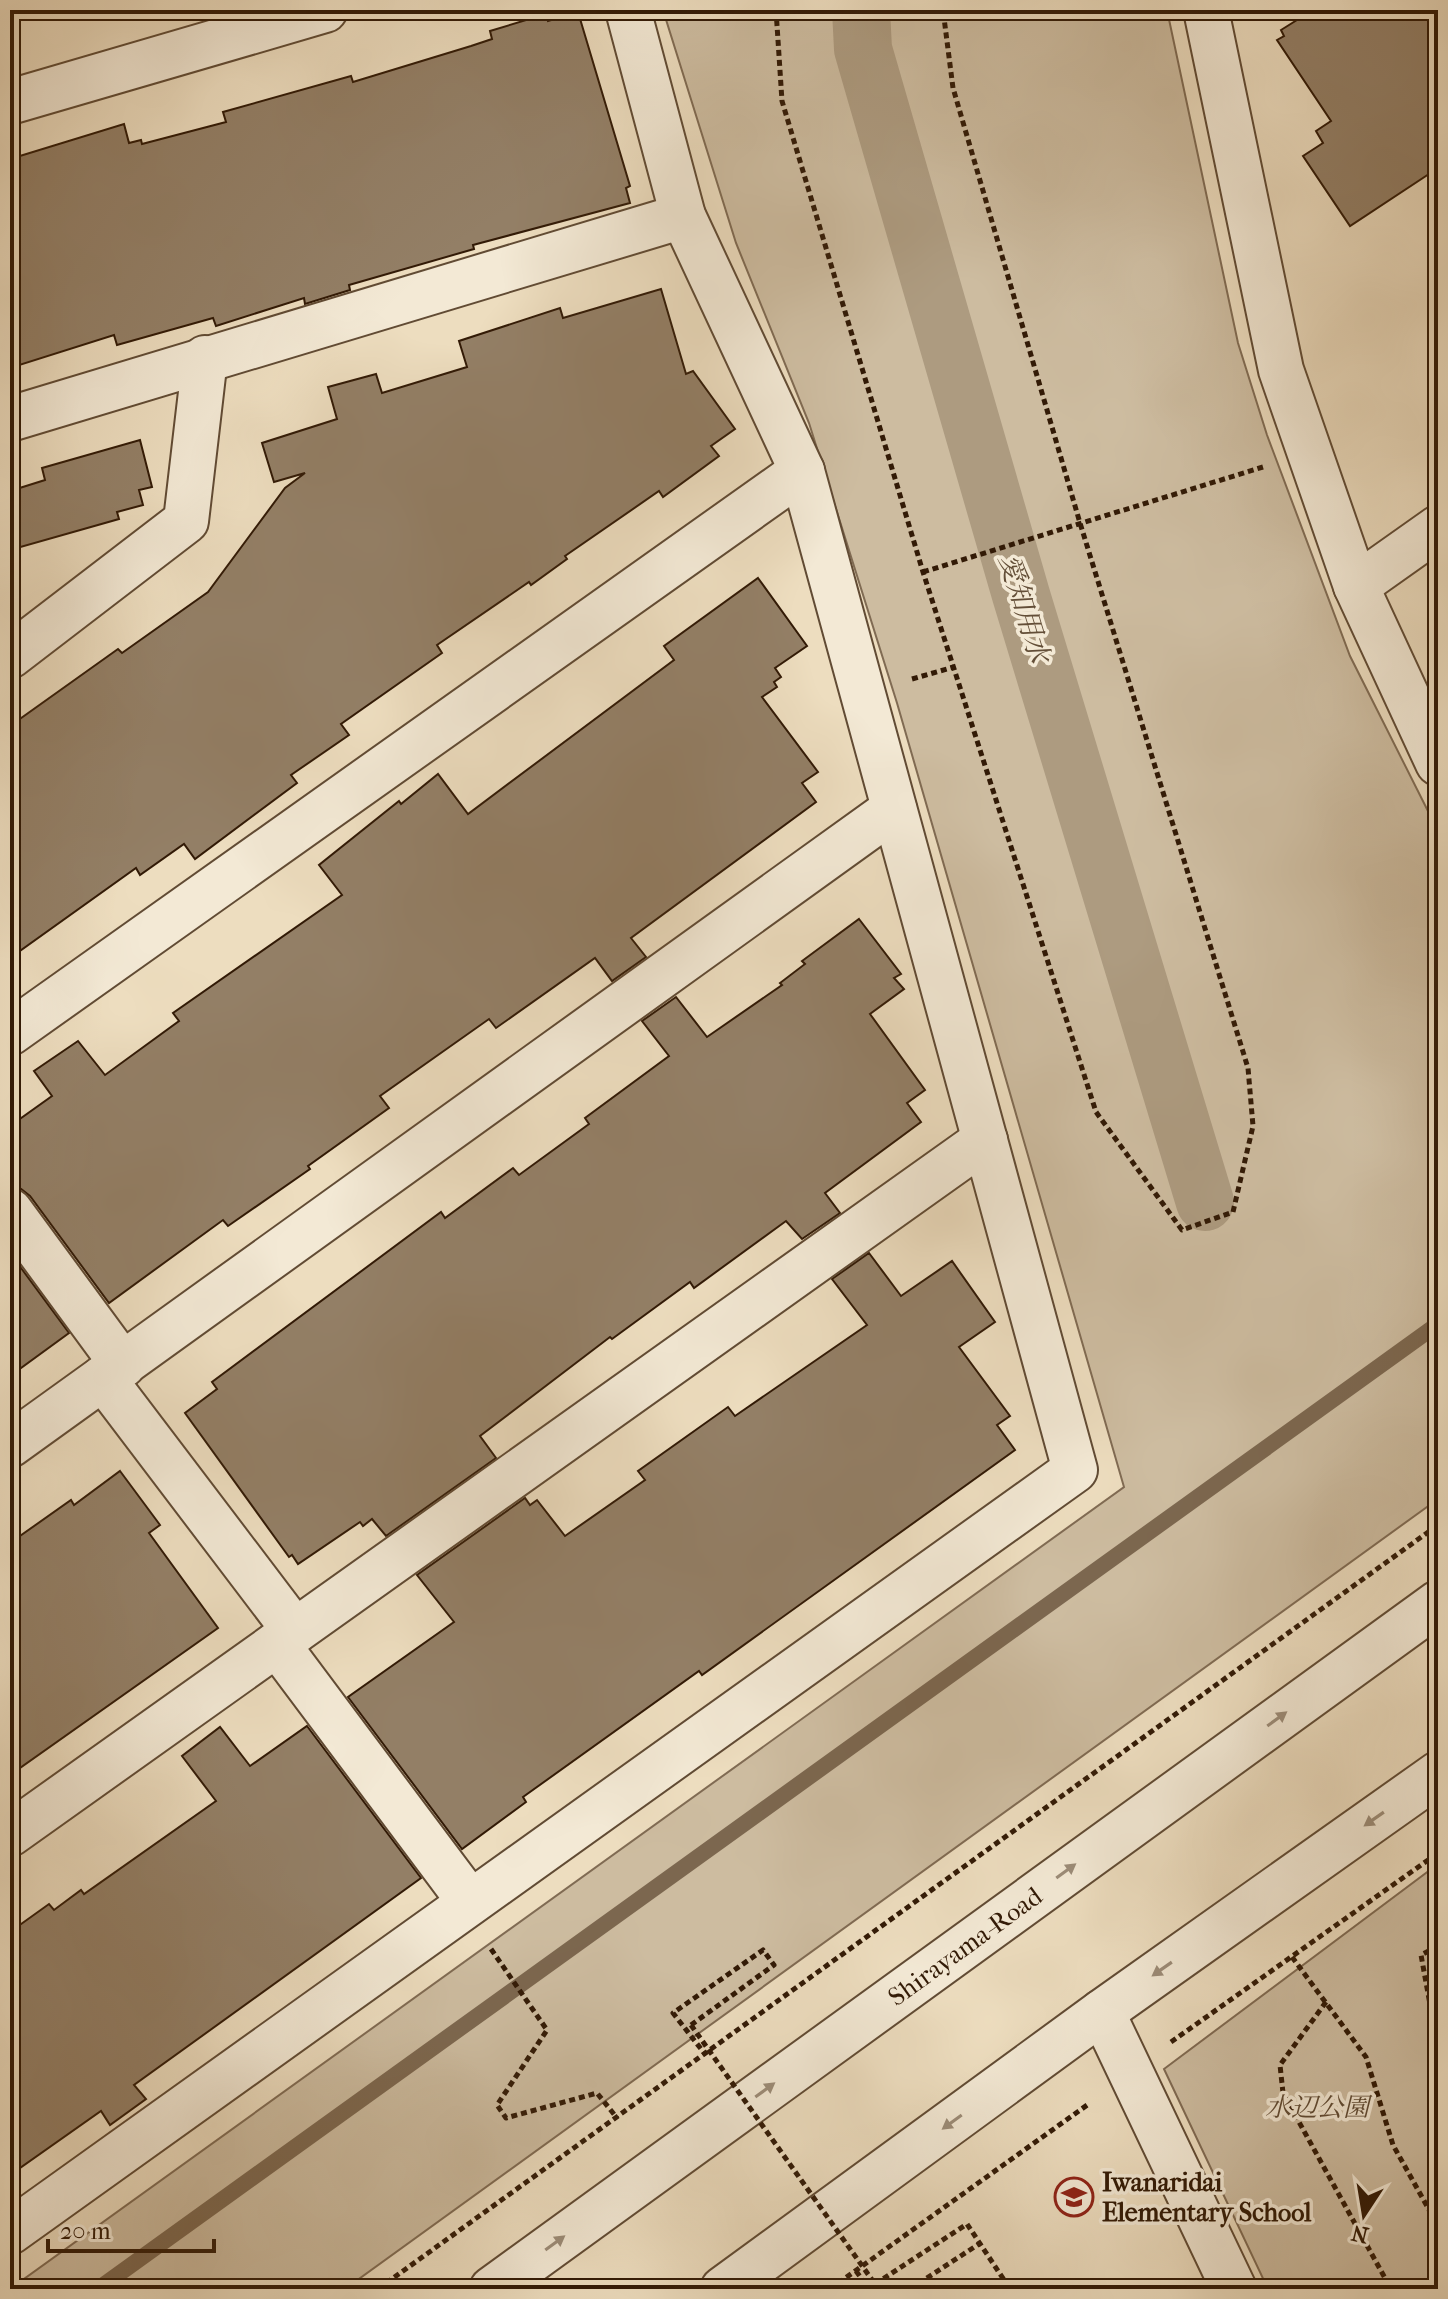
<svg xmlns="http://www.w3.org/2000/svg" width="1448" height="2299" font-family="'IM FELL French Canon','Noto Serif JP',serif">
  <style>
    .green { fill: #cdbca0; stroke: #806b53; stroke-width: 2 }
    .lines { fill: none; stroke-linecap: round; stroke-linejoin: round }
    .stream { stroke: #7c674f; stroke-width: 16 }
    .canal { stroke: #ad9b80; stroke-width: 58 }
    .building { fill: #937f66; stroke: #321a06; stroke-width: 2 }
    .minor-casing { stroke: #614b34; stroke-width: 48 }
    .path { stroke: #321a06; stroke-width: 5; stroke-dasharray: 6 4; stroke-linecap: butt }
    .minor { stroke: #f3e9d5; stroke-width: 44 }
    .path-bridge { stroke: #321a06; stroke-width: 5; stroke-dasharray: 6 4; stroke-linecap: butt }
    .oneway { fill: #9c8c78 }
    .labels { text-anchor: middle; stroke-width: 7; stroke-linejoin: round; paint-order: stroke }
    .street-label { font-size: 26px; fill: #321a06; stroke: #f3e9d5 }
    .park-label { font-size: 26px; font-style: italic; fill: #604b34; stroke: #f3e9d5 }
    .poi-label { font-size: 26px; font-weight: bold; fill: #321a06; stroke: #f3e9d5; text-anchor: start }
    .water-label { font-size: 28px; font-style: italic; fill: #634e37; stroke: #f3e9d5 }
  </style>
  <rect width="100%" height="100%" fill="#edddbf"/>
  <filter id="stains"><feTurbulence type="fractalNoise" baseFrequency=".0025" numOctaves="4"/><feColorMatrix values="0 0 0 0 .2 0 0 0 0 .09 0 0 0 0 .02 0 0 0 .5 -.17"/></filter>
  <radialGradient id="worn" r=".72"><stop offset=".6" stop-color="#630" stop-opacity="0"/><stop offset="1" stop-color="#630" stop-opacity=".3"/></radialGradient>
  <g class="green">
    <path d="M663,10h504l71,333 29,92 83,221 88,175v668l-1093,790h-335l1114,-802 -227,-784 -88,-280 -73,-180z"/>
    <path d="M1438,1864v425h-170l-104,-220z"/>
  </g>
  <g class="lines">
    <path class="stream" d="M98,2289l1340,-965"/>
    <path class="canal" d="M861,10l2,39 158,546 184,607"/>
  </g>
  <g class="building">
    <path d="M1313,10h125v158l-88,58 -47,-70 20,-13 -7,-12 15,-10 -54,-81 7,-4 -3,-6z"/>
    <path d="M578,12l52,174 -4,2 4,15 -157,42 1,4 -125,36 1,5 -45,14 -1,-6 -88,28 -3,-8 -96,27 -3,-10 -104,33v-209l114,-35 5,19 12,-3 1,4 84,-22 -3,-10 128,-36 2,6 118,-36 21,-7 -2,-8 56,-17 2,7z"/>
    <path d="M661,289l25,85 7,-3 42,58 -24,17 8,10 -56,41 -4,-6 -94,65 2,3 -36,26 -2,-3 -92,63 5,8 -101,71 8,11 -58,40 6,8 -102,76 -11,-15 -44,31 -4,-7 -126,90v-232l108,-77 4,4 86,-61 77,-104 20,-15 -31,9 -12,-39 75,-24 -9,-32 48,-13 6,19 85,-26 -8,-26 101,-33 3,10z"/>
    <path d="M140,440l12,47 -13,3 4,15 -26,7 2,7 -109,31v-59l35,-11 -3,-12z"/>
    <path d="M758,578l49,68 -32,22 6,9 -7,5 3,5 -15,10 56,75 -16,11 14,19 -185,136 15,19 -34,24 -17,-23 -99,70 -7,-9 -109,77 9,12 -81,58 2,3 -82,57 -5,-6 -114,83 -79,-107 -9,-7 -11,-3v-60l42,-30 -18,-25 44,-30 27,34 74,-54 -6,-8 169,-118 -23,-30 80,-64 2,3 37,-30 30,40 206,-154 -10,-14z"/>
    <path d="M859,919l42,55 -7,4 10,11 -34,25 55,76 -18,13 14,19 -96,71 15,20 -38,26 -16,-18 -92,67 -4,-6 -78,57 -2,-2 -130,99 16,22 -110,78 -14,-17 -9,7 -3,-4 -62,42 -6,-9 -3,2 -104,-144 32,-24 -5,-7 229,-170 4,6 68,-50 6,7 70,-51 -4,-6 84,-62 -27,-35 34,-24 31,40 75,-52 -2,-2 25,-19 -3,-3z"/>
    <path d="M10,1253l59,80 -59,43z"/>
    <path d="M869,1253l32,43 51,-35 43,61 -36,25 51,69 -13,9 18,25 -313,225 -3,-4 -176,126 3,5 -64,47 -114,-152 106,-75 -37,-47 108,-77 5,7 7,-5 28,36 80,-56 -7,-9 90,-64 7,9 132,-91 -35,-46z"/>
    <path d="M120,1471l40,54 -11,8 69,95 -208,147v-232l61,-43 3,5z"/>
    <path d="M307,1726l114,152 -287,207 12,14 -36,26 -9,-14 -91,64v-243l39,-28 5,6 27,-20 3,4 132,-93 -34,-45 38,-29 30,39z"/>
  </g>
  <g class="lines">
    <g class="minor-casing">
      <g id="minor">
        <path d="M1206,10l75,360 75,216 82,177"/>
        <path d="M10,102l315,-92"/>
        <path d="M10,419l673,-203"/>
        <path d="M1356,586l82,-58"/>
        <path d="M10,656l176,-135 19,-163"/>
        <path d="M10,1033l792,-562"/>
        <path d="M10,1211l113,154"/>
        <path d="M103,1378l192,253"/>
        <path d="M10,1445l884,-636"/>
        <path d="M277,1644l193,258"/>
        <path d="M10,1834l975,-694"/>
        <path d="M1102,2012l132,277"/>
        <path d="M10,2232l1065,-762 -273,-999 -119,-255 -55,-206"/>
        <path id="s1" d="M492,2289l946,-686"/>
        <path d="M723,2289l379,-277 336,-238"/>
      </g>
    </g>
    <g class="path">
      <path d="M776,10l6,91 141,471 173,540 86,118 51,-18 20,-86 -5,-58 -168,-545 -127,-435 -10,-78"/>
      <path d="M923,572l340,-105"/>
      <path d="M912,679l42,-12"/>
      <path d="M1438,1946l-17,9 17,93"/>
      <path d="M491,1949l56,81 -50,75 9,13 91,-25 20,25"/>
      <path d="M1292,1957l74,100 27,88 45,81"/>
      <path d="M1326,2002l-46,63 3,28 108,196"/>
      <path d="M691,2025l83,-60 -11,-15 -90,63 32,41"/>
      <path d="M1171,2042l267,-189"/>
      <path d="M856,2271l13,18"/>
      <path d="M875,2284l92,-60 43,65"/>
      <path d="M378,2289l1060,-764"/>
      <path d="M830,2289l260,-186"/>
      <path d="M910,2289l69,-45"/>
    </g>
    <use href="#minor" class="minor"/>
    <path class="path-bridge" d="M691,2025l184,259"/>
  </g>
  <defs><path id="oneway-solid" d="M-6-.8H1V-3.2L6.5 0L1 3.2V.8H-6Z" transform="scale(2)"/></defs>
  <g class="oneway">
    <use href="#oneway-solid" transform="translate(1277 1719) rotate(-36)"/>
    <use href="#oneway-solid" transform="translate(1374 1819) rotate(145)"/>
    <use href="#oneway-solid" transform="translate(1066 1871) rotate(-36)"/>
    <use href="#oneway-solid" transform="translate(1162 1969) rotate(145)"/>
    <use href="#oneway-solid" transform="translate(765 2090) rotate(-36)"/>
    <use href="#oneway-solid" transform="translate(952 2122) rotate(144)"/>
    <use href="#oneway-solid" transform="translate(555 2243) rotate(-36)"/>
  </g>
  <defs>
    <g id="school-ring" transform="scale(2)"><circle r="9.5" fill="#f3e9d5" stroke="#8f2418" stroke-width="1.5"/><path d="M0-5L7-2L0 1L-7-2ZM-4 1L0 2.5L4 1V4Q0 6-4 4Z" fill="#8f2418"/></g>
  </defs>
  <g fill-rule="evenodd">
    <use href="#school-ring" x="1074" y="2197"/>
  </g>
  <g class="labels">
    <g class="street-label">
      <text dy="9" stroke="none"><textPath href="#s1" startOffset="584">Shirayama-Road</textPath></text>
    </g>
    <g class="park-label">
      <text x="1317" y="2116">水辺公園</text>
    </g>
    <g class="poi-label">
      <text x="1102" y="2191">Iwanaridai<tspan x="1102" dy="30">Elementary School</tspan></text>
    </g>
    <g class="water-label">
      <text transform="translate(1025 608) rotate(73)" y="10">愛知用水</text>
    </g>
  </g>
  <rect width="1448" height="2299" fill="none" stroke="#edddbf" stroke-width="40"/>
  <rect x="12" y="12" width="1424" height="2275" fill="none" stroke="#321a06" stroke-width="4"/>
  <rect x="20" y="20" width="1408" height="2259" fill="none" stroke="#321a06" stroke-width="2"/>
  <g transform="translate(1364 2215) rotate(192)" stroke="#f3e9d5" stroke-width="6" paint-order="stroke">
  <path d="M0-6L14 30L0 20L-14 30Z" fill="#321a06"/>
  <text y="-12" font-size="22" font-weight="bold" text-anchor="middle" fill="#321a06">N</text>
  </g>
  <path d="M48 2239v12h166v-12" fill="none" stroke="#321a06" stroke-width="4"/>
  <text x="60" y="2239" font-size="24" fill="#321a06" stroke="#f3e9d5" stroke-width="6" paint-order="stroke">20 m</text>
  <rect width="100%" height="100%" filter="url(#stains)"/>
  <rect width="100%" height="100%" fill="url(#worn)"/>
</svg>
